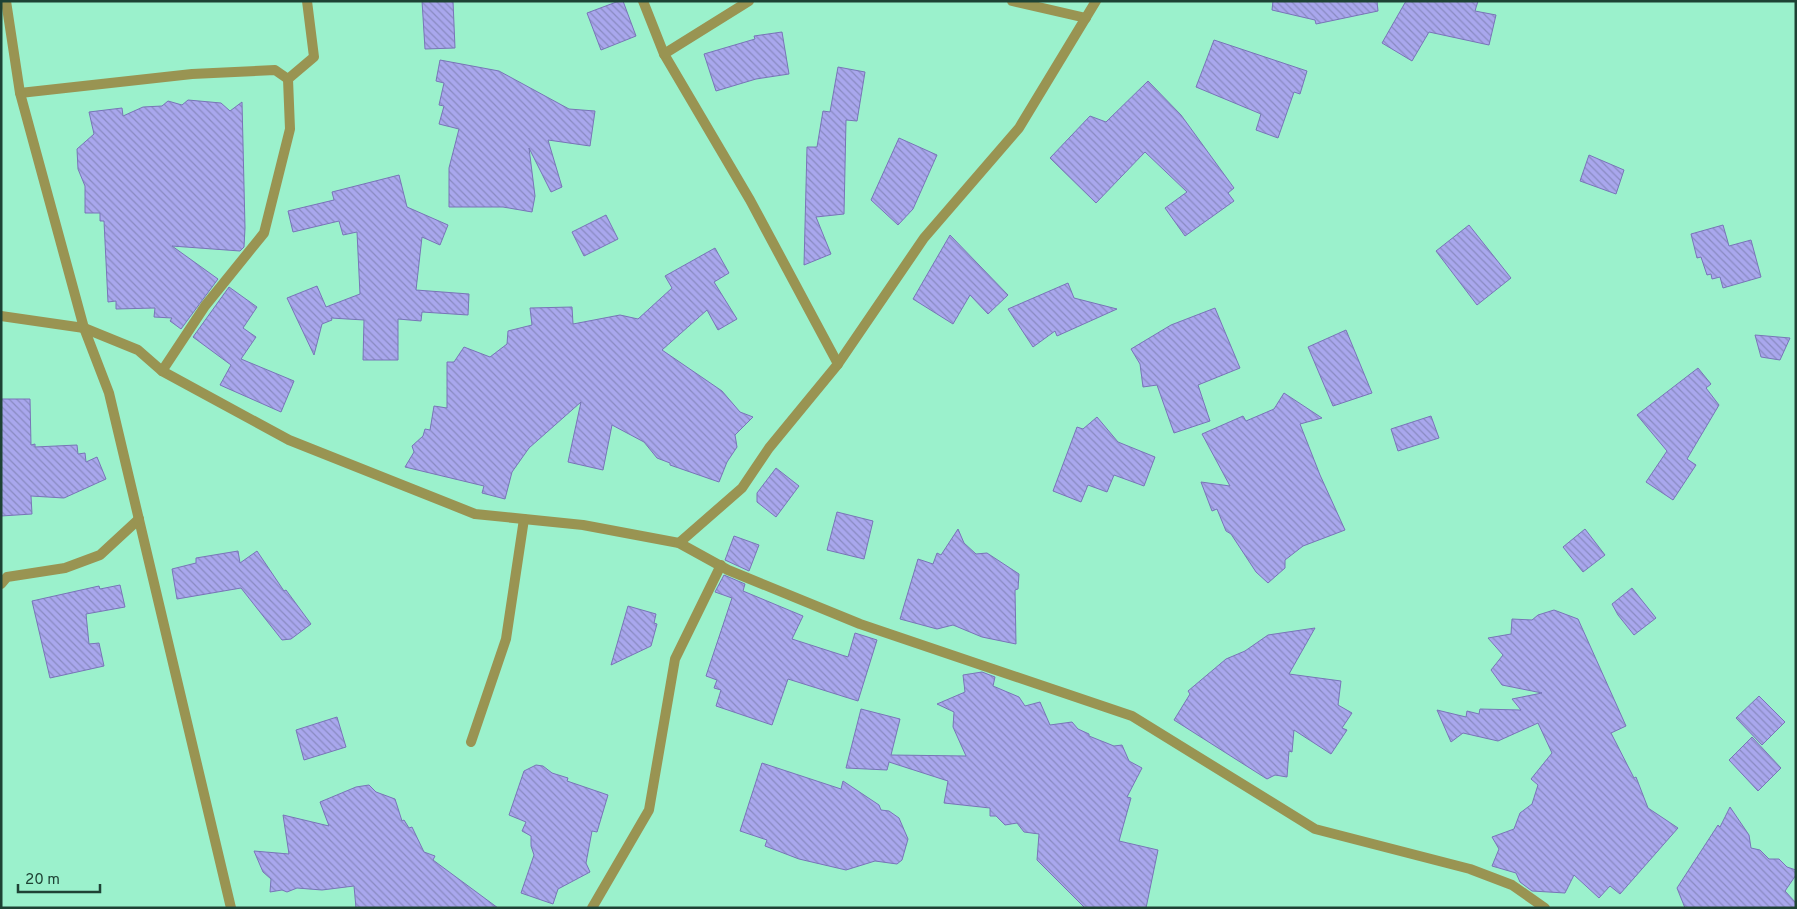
<svg xmlns="http://www.w3.org/2000/svg" width="1797" height="909" font-family="Overpass,sans-serif">
  <style>
    .building { fill: url(#building-back-hatch); stroke: #7875b7 }
    .lines { fill: none; stroke-linecap: round; stroke-linejoin: round }
    .minor { stroke: #999452; stroke-width: 10 }
    .tertiary { stroke: #999452; stroke-width: 10 }
  </style>
  <defs>
    <pattern id="building-back-hatch" width="6" height="6" patternUnits="userSpaceOnUse" patternTransform="scale(1.25)"><rect width="6" height="6" fill="#a9a7ed"/><path d="M-1 5l2 2M0 0l6 6M5-1l2 2" fill="none" stroke="#898ac1"/></pattern>
  </defs>
  <rect width="100%" height="100%" fill="#9bf1cc"/>
  <g class="building">
    <path d="M422,1h31l2,47 -30,1z"/>
    <path d="M619,1h4l13,35 -35,14 -14,-37z"/>
    <path d="M1273,1h104l1,10 -62,13 -1,-4 -43,-10z"/>
    <path d="M1406,1h72l-3,10 21,4 -7,30 -60,-13 -17,29 -30,-18z"/>
    <path d="M782,32l7,42 -33,5 -40,12 -12,-37 51,-15 -1,-3z"/>
    <path d="M1214,40l93,31 -7,23 -6,-2 -16,46 -22,-8 5,-16 -65,-27z"/>
    <path d="M440,60l59,11 70,38 26,2 -5,35 -42,-6 14,47 -11,5 -22,-44 6,48 -3,16 -29,-5h-54v-39l10,-39 -20,-5 5,-18 -5,-1 5,-22 -8,-2z"/>
    <path d="M838,67l27,5 -8,49 -11,-1 -2,94 -28,3 15,37 -27,11 3,-118h10l6,-36 7,1z"/>
    <path d="M1148,81l33,34 53,73 -6,5 6,8 -49,35 -20,-28 22,-16 -42,-40 -49,51 -46,-45 40,-42 16,6z"/>
    <path d="M188,100l33,3 9,8 12,-9 3,126 -1,19 -4,4 -68,-5 46,33 -37,50 -11,-8 2,-3 -18,-1 1,-9 -39,1v-8l-8,1 -4,-81h-4v-8h-15v-27l-7,-17 -1,-20 17,-15 -5,-22 33,-4 1,8 20,-9 19,-1 6,-5 14,4z"/>
    <path d="M899,138l38,17 -24,54 -15,16 -27,-25z"/>
    <path d="M1589,155l35,15 -8,24 -36,-13z"/>
    <path d="M399,175l8,32 41,18 -8,20 -18,-8 -6,53 53,4 -1,21 -46,-3 -1,9 -23,-2v41h-35l1,-40 -33,-2 1,2 -10,4 -8,31 -27,-57 30,-12 9,21 34,-13 -3,-62 -14,3 -4,-14 -46,11 -5,-21 46,-11 -2,-8z"/>
    <path d="M606,215l12,24 -34,17 -12,-24z"/>
    <path d="M1469,225l42,53 -34,27 -41,-54z"/>
    <path d="M1723,225l6,21 22,-6 10,37 -38,11 -3,-11 -8,2 -1,-5 -4,1 -6,-18 -4,1 -6,-24z"/>
    <path d="M950,235l58,60 -20,19 -18,-19 -17,29 -40,-25z"/>
    <path d="M715,248l14,25 -15,9 23,37 -19,11 -11,-20 -45,40 60,41 18,21 13,5 -18,18 2,12 -10,15 -8,20 -49,-17v-2l-13,-5 -13,-16 -32,-17 -9,45 -35,-8 13,-60 -52,46 -17,24 -7,27 -23,-6 2,-7 -79,-19 9,-15 -2,-6 11,-10 2,-7 5,1 4,-24 13,2v-46h7l10,-15 26,10 17,-13 1,-13 24,-6 -2,-17 42,-1 1,17 47,-9 18,4 34,-31 -7,-12z"/>
    <path d="M1068,283l6,15 43,11 -60,27 -2,-5 -22,16 -25,-38z"/>
    <path d="M229,287l28,20 -14,21 13,9 -15,22 53,22 -13,31 -61,-27 11,-20 -38,-28z"/>
    <path d="M1215,308l25,60 -42,17 12,36 -36,12 -17,-48 -14,2 -3,-23 -9,-15 40,-24z"/>
    <path d="M1346,330l26,63 -39,13 -25,-59z"/>
    <path d="M1755,335l35,3 -10,22 -19,-3z"/>
    <path d="M1698,368l13,16 -5,4 13,17 -32,54 9,6 -23,35 -27,-18 21,-31 -30,-36z"/>
    <path d="M1284,393l38,25 -22,6 20,51 25,55 -42,16 -18,14v8l-17,15 -12,-11 -25,-38 -5,-3 -9,-22 -5,2 -11,-29 29,4 -28,-52 41,-18 3,5 28,-12z"/>
    <path d="M1,399h29l1,46 4,-1v3l42,-2 1,9 7,-1 1,9 11,-5 9,22 -42,19 -33,-2 1,18 -31,2z"/>
    <path d="M1431,416l8,22 -41,13 -7,-22z"/>
    <path d="M1097,417l21,25 37,15 -11,29 -30,-11 -7,17 -19,-7 -7,17 -28,-11 24,-64 6,2z"/>
    <path d="M776,468l23,18 -23,31 -19,-15v-9z"/>
    <path d="M837,512l36,9 -9,38 -37,-9z"/>
    <path d="M958,529l6,14 12,11 11,-1 32,21 -1,15 -3,1 1,54 -34,-7 -29,-12 -16,4 -37,-10 18,-60 15,5 4,-11 4,2z"/>
    <path d="M1585,529l20,26 -22,17 -20,-25z"/>
    <path d="M734,536l25,9 -10,26 -24,-11z"/>
    <path d="M238,551l2,12 17,-12 27,40 2,-1 25,34 -20,15 -9,1 -41,-52 -64,11 -5,-30 24,-6v-5z"/>
    <path d="M724,575l21,9 -2,7 60,25 -11,23 56,18 7,-24 22,7 -19,61 -70,-22 -16,46 -56,-19 5,-16 -7,-2 3,-8 -11,-4 26,-78 -17,-6z"/>
    <path d="M120,585l5,22 -39,7 3,30 10,-1 5,23 -54,12 -18,-77 67,-15 1,3z"/>
    <path d="M1632,588l24,30 -22,17 -16,-20 -6,-11z"/>
    <path d="M628,606l28,8 -2,9 3,1 -6,22 -40,19z"/>
    <path d="M1554,610l24,9 48,107 -15,7 23,45 2,-1 12,31 30,20 -58,66 -10,-8 -11,12 -25,-23 -9,18 -33,-2 -12,-9 -4,-9 -24,-7 7,-17 -7,-12 22,-8 6,-16 12,-9 6,-19 -7,-6 21,-26 -14,-30 -40,18 -35,-8 -12,9 -14,-32 29,7 1,-6 12,3 1,-5 41,1 -9,-11 30,-6 -40,-8 -11,-15 12,-15 -15,-17 23,-4 1,-15 20,1 6,-5z"/>
    <path d="M1315,628l-26,46 52,7 -3,24 14,8 -10,15 5,2 -16,24 -37,-24 -2,22 -3,-1 -2,26 -12,-2 -8,4 -93,-59 16,-26 -2,-3 38,-32 19,-8 23,-16z"/>
    <path d="M982,672l13,5 -2,9 26,11 6,9 15,-4 10,23 22,-3 6,7 11,5v2l25,10 8,-1 7,16 13,7 -15,29 4,1 -12,43 39,9 -12,58h-61l-48,-48 2,-26 -15,-2 -7,-9 -12,2 -9,-9h-6v-8l-46,-5 4,-22 -59,-19 -2,8 -41,-2 15,-59 39,10 -9,36 75,1 -13,-29 1,-15 -17,-8 28,-12 -2,-17z"/>
    <path d="M1759,696l26,26 -23,23 -26,-27z"/>
    <path d="M337,717l9,30 -42,13 -8,-30z"/>
    <path d="M1752,737l29,31 -23,23 -29,-31z"/>
    <path d="M762,763l79,26 2,-8 36,24 2,5 8,1 10,7 9,21 -6,21 -5,4 -22,-3 -29,9 -47,-11 -34,-13 2,-6 -27,-9z"/>
    <path d="M536,765l7,1 9,7 16,5 -1,3 41,14 -11,37 -5,-1 -6,32 4,9 -32,17 -5,15 -32,-11 13,-38 -3,-9v-10l-9,-5 4,-9 -17,-7 15,-44z"/>
    <path d="M369,785l7,7 19,7 7,22 2,-1 5,8 3,-1 12,25 11,4 -2,4 65,48h-142l-2,-22 -32,4 -25,-2 -10,4 -5,-2 -12,2 1,-13 -8,-7 -9,-21 35,3 -6,-39 46,11 -9,-24 36,-15z"/>
    <path d="M1730,807l19,28 2,13 9,2 9,9h10l8,8 9,3v5l-11,16 11,12v5h-111l-8,-20 41,-63 2,2z"/>
  </g>
  <g class="lines">
    <g class="minor">
      <path d="M643,1l21,53 86,146 88,164"/>
      <path d="M1012,1l74,17"/>
      <path d="M664,54l85,-53"/>
      <path d="M20,93l172,-19 83,-4 13,9"/>
      <path d="M1,316l83,12 54,22 24,21 127,69 186,74 108,11 96,18 49,27 132,54 272,92 183,113 155,40 42,16 33,23"/>
      <path d="M162,371l43,-65 59,-73 26,-104 -2,-50 26,-22 -7,-56"/>
      <path d="M679,543l63,-55 27,-40 69,-84 86,-126 95,-110 77,-127"/>
      <path d="M1,584l6,-7 58,-9 35,-13 39,-36"/>
      <path d="M471,742l35,-103 18,-120"/>
      <path d="M592,908l57,-98 26,-151 46,-94"/>
    </g>
    <path class="tertiary" d="M6,1l14,92 64,235 25,65 122,515"/>
  </g>
  <rect width="1797" height="909" fill="none" stroke="#1e4234" stroke-width="5"/>
  <path d="M18 884v8h82v-8" fill="none" stroke="#1e4234" stroke-width="2.5"/>
  <text x="25" y="884" font-size="15" fill="#1e4234" stroke="#9bf1cc" stroke-width="4" paint-order="stroke">20 m</text>
</svg>
